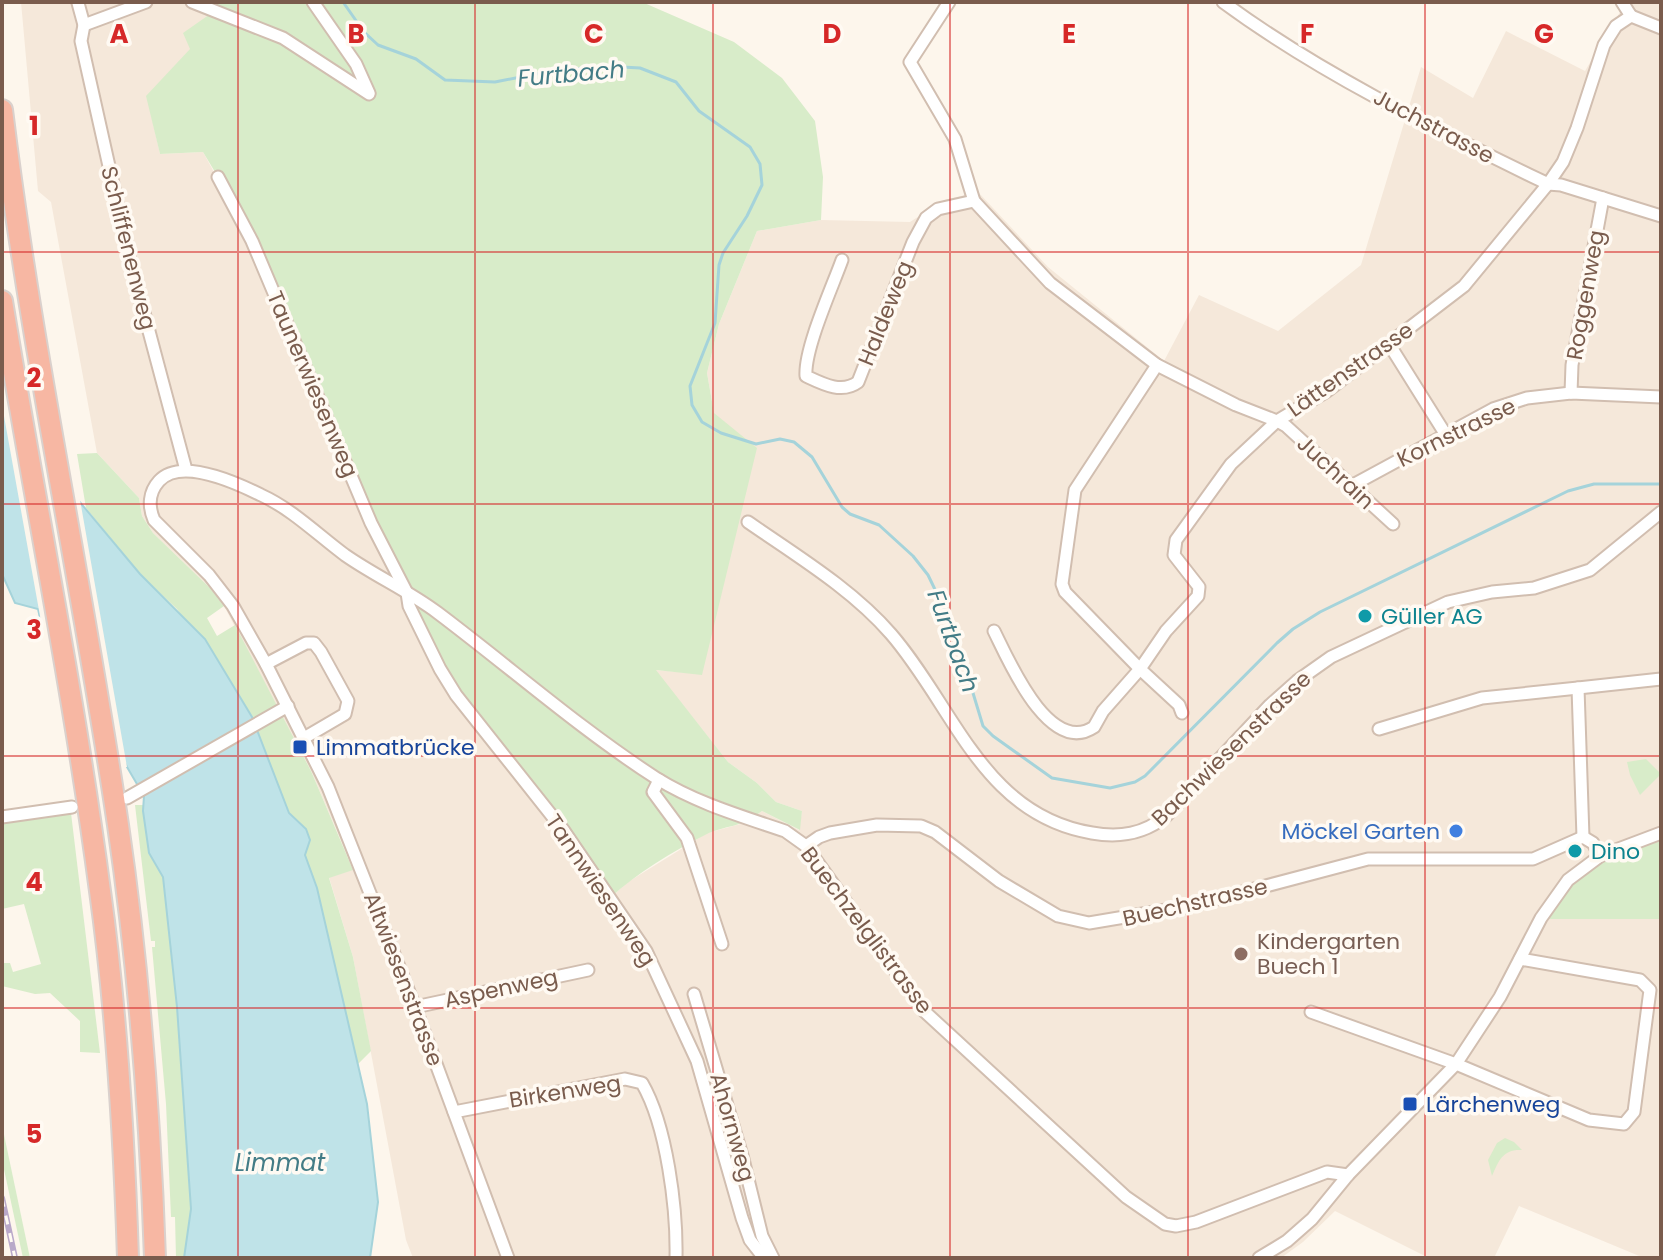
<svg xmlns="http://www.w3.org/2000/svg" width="1663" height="1260" font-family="Poppins,sans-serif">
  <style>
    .residential { fill: #f5e8da }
    .green { fill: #d8ecc9 }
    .water { fill: #bfe3e8; stroke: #a5d3da; stroke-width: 2 }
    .pier { fill: #fdf6ec }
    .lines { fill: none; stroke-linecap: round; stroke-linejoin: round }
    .stream { stroke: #a5d3da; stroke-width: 3 }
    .street-casing { stroke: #d1beb0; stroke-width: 15 }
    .highway-casing { stroke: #dad1cd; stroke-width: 24 }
    .street { stroke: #fff; stroke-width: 11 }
    .highway { stroke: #f7b7a3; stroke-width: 20 }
    .rail-casing { stroke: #b9a8c9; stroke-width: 6 }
    .rail { stroke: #fffaf3; stroke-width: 3; stroke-dasharray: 9; stroke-linecap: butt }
    .grid { fill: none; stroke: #d62828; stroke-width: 2; stroke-opacity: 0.55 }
    .culture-dot { fill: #0f9aa8; stroke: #fffaf3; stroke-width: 3 }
    .transit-dot { fill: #1a4fb4; stroke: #fffaf3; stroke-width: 3 }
    .shop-dot { fill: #3f7fe0; stroke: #fffaf3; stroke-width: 3 }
    .education-dot { fill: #8d6e63; stroke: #fffaf3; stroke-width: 3 }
    .labels { text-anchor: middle; stroke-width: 7; stroke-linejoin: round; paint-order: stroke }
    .street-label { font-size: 22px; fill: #7a5c4d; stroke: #fffaf3 }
    .culture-label { font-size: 22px; fill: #0d838f; stroke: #fffaf3; text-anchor: start }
    .transit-label { font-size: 22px; fill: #164399; stroke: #fffaf3; text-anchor: start }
    .shop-label { font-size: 22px; fill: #366cbe; stroke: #fffaf3; text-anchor: end }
    .education-label { font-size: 22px; fill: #785e54; stroke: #fffaf3; text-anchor: start }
    .water-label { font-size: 24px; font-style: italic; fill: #437c86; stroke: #fffaf3 }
    .grid-label { font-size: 26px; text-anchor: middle; font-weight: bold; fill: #d62828; stroke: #fffaf3; stroke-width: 7; stroke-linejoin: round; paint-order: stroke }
  </style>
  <rect width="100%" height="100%" fill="#fdf6ec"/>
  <path class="residential" d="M21,2h172l21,10 -23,37 -44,47 13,58 43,-2 407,746 18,-16 79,-49 41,-11 14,-11 37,19 3,-19 -26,-9 -19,-19 -29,-21 -73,-92 47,4 12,-261 -7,-40 12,-49 38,-93 64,-11 89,2 34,-22 34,-8 70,75 116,94 35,-66 79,36 83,-66 60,-198 52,31 33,-67 79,40 35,-59 -6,-10h47v1256h-17l-125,-52 -25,52h-65l-94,-47 -32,31 -22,16h-868l-7,-18 -53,-283 -24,-80 24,-8 -42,-98 -87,-165 -15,-19 -56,-54 -11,-17 -3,-18 -42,-45 -46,-251 -13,-11z"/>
  <g class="green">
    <path d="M193,2h449l92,40 48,36 33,43 8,56 -2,43 -64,11 -38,93 -12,49 7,40 43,35 -55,227 -46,-5 72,92 29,21 19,19 26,9 -2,19 -38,-19c-22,18 -35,13 -57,24 -33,17 -68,38 -95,63l-170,-229 -222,-492 -15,-25 -43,2 -14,-58 44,-47 -7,-16 30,-21z"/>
    <path d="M97,453l42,45 3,18 11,17 56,54 15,19 -17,12 10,18 18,-11 76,146 42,99 -24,8 24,79 18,94 -13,13 -41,-176 -13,-33 6,-15 -4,-11 -17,-16 -37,-96 -75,-108 -37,-35 -54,-66 -9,-54z"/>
    <path d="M1646,759l15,15 -21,21 -10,-20 -3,-13z"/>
    <path d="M135,805h8l6,48 14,24 14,130 14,202 -7,49h-8l-1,-41h-4l-5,-113 -14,-157h3v-6h-4z"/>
    <path d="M71,813l29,240 -20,-1v-31l-30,-28 -15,1 -33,-8v-23h8l3,9 28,-8 -17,-60 -22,5v-85z"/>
    <path d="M1661,841v78h-112c30,-53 56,-60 112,-78z"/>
    <path d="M2,1125l28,133h-7l-21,-98z"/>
    <path d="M1505,1138l9,4 8,8c-19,-1 -23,10 -30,26l-4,-16 9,-17z"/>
  </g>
  <path class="water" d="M2,409l138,165 65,65 47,78 37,96 17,16 4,11 -5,15 12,33 50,216 11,98 -8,56h-186l7,-49 -14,-202 -14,-130 -14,-24 -6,-42 1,-15 -17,-29 -33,-72 -54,-77 -2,-9 -23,-6 -13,-29z"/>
  <path class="pier" d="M2,405l77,89 48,273h-4l-33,-70 -48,-70z"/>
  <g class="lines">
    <path class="stream" d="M343,2l21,30 14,13 38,14 29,21 50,2 51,-10 58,-6 36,2 36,14 23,29 51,36 10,17 2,21 -15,31 -24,37 -4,12 -4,58 -25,63 2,19 10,17 19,11 35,11 24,-5 14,3 18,15 30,50 8,7 29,11 34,31 15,19 25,52 30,99 10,10 59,42 58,10 25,-6 10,-6 132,-133 16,-14 27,-17 248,-121 26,-7h67"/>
    <g class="street-casing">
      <g id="street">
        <path d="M192,2l91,36 86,56"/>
        <path d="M313,2l43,62 13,29"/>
        <path d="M949,2l-39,60 45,77 19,62 76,82 107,82 79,40 41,16 50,-30 137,-105 84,-102 15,-22 14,-34 27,-83 12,-19 15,-10 30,12"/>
        <path d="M1223,2c99,73 214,128 325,182l13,1 100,31"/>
        <path d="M1622,2l9,14"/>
        <path d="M78,3l6,22 -3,16 49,219 56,210"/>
        <path d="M84,25l62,-23"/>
        <path d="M218,177l34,64 119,282 36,70 2,13 31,63 16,26 108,136 82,120 51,110 45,157 8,22 14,18"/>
        <path d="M842,260c-10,28 -38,89 -36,116 17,8 36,18 52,6l55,-140 13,-24 12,-9 36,-8"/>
        <path d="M1389,344l57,91"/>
        <path d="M1157,365l-82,125 -13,94 3,8 75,77 39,36 3,8"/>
        <path d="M1571,393l1,-28 31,-167"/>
        <path d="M1351,486l142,-77 34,-11 44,-5 90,4"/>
        <path d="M748,522c49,34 104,67 143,112 64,74 92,181 201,199 28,5 52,1 74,-17l104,-111 27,-24 34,-24 117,-55 44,-10 42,-4 56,-18 71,-58"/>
        <path d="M994,631c14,28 55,126 100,96l9,-16 37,-42 26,-38 32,-35 1,-9 -25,-32 2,-15 55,-76 46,-43 9,5 107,98"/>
        <path d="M266,664l40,-21h8l7,9 27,49 -3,13 -41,24"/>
        <path d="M1379,729l103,-31 96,-10"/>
        <path d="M659,780l-6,12 34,46 35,106"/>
        <path d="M127,798l161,-92"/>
        <path d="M2,817l70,-10"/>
        <path d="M1583,837l-5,-149 83,-9"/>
        <path d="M1583,837l10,6 7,13"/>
        <path d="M806,846l13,-9 11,-4 47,-8 44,1 14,6 64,49 59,35 31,7 101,-17 178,-47h165l50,-22"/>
        <path d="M694,994l49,165 19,77 11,22"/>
        <path d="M415,1007l173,-37"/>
        <path d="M1311,1012l145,52 133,56 35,4 10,-12 16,-122 -10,-10 -120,-21"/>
        <path d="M454,1112l171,-33 17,4c25,43 35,126 34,175"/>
        <path d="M508,1258l-93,-251 -87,-220 -62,-123 -33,-58 -24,-31 -55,-55c-6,-14 -5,-28 5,-39 22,-24 78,2 102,14 31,14 57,40 84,60 30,21 64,36 93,58 73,55 142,116 218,165 40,25 85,38 129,53l21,15 118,165 202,186 39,27 11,2 20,-4 131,-50 21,3"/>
        <path d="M1259,1258l28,-17 25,-22 36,-44 108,-111 44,-67 41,-79 27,-38 32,-24 61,-23"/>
      </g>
    </g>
    <g class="highway-casing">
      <g id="highway">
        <path d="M2,110c29,240 81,476 116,715 21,144 32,288 37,433"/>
        <path d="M2,301c32,197 72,392 98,590 17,122 24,244 28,367"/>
      </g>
    </g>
    <use href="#street" class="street"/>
    <use href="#highway" class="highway"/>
    <g class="rail-casing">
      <path id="rail" d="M2,1198l13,60"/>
    </g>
    <use href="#rail" class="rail"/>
  </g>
  <path class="grid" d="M238,2v1256M475,2v1256M713,2v1256M950,2v1256M1188,2v1256M1425,2v1256M2,252h1659M2,504h1659M2,756h1659M2,1008h1659"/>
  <g class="culture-dot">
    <circle cx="1365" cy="616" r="8"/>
    <circle cx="1575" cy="851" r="8"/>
  </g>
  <g class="transit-dot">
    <rect x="292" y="739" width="16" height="16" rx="4"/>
    <rect x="1402" y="1096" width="16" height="16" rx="4"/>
  </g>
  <circle class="shop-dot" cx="1456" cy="831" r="8"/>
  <circle class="education-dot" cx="1241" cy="954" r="8"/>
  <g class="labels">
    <g class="street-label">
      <text transform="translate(1434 126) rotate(28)" y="8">Juchstrasse</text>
      <text transform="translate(129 248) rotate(76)" y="8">Schliffenenweg</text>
      <text transform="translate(1585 295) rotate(-80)" y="8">Roggenweg</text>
      <text transform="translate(885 313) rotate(-68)" y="8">Haldeweg</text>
      <text transform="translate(1350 369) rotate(-35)" y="8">Lättenstrasse</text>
      <text transform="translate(313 384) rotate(67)" y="8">Taunerwiesenweg</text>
      <text transform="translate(1456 432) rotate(-26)" y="8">Kornstrasse</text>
      <text transform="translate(1336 472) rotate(43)" y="8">Juchrain</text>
      <text transform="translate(1231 748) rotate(-44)" y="8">Bachwiesenstrasse</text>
      <text transform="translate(601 890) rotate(56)" y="8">Tannwiesenweg</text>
      <text transform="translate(1195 902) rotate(-13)" y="8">Buechstrasse</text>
      <text transform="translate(867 930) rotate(53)" y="8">Buechzelglistrasse</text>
      <text transform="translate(404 979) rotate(69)" y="8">Altwiesenstrasse</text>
      <text transform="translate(501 988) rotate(-12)" y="8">Aspenweg</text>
      <text transform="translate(565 1091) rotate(-9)" y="8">Birkenweg</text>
      <text transform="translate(733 1127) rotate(74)" y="8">Ahornweg</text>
    </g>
    <g class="culture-label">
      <text x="1381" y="624">Güller AG</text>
      <text x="1591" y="859">Dino</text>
    </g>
    <g class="transit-label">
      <text x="316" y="755">Limmatbrücke</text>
      <text x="1426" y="1112">Lärchenweg</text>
    </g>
    <g class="shop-label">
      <text x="1440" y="839">Möckel Garten</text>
    </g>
    <g class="education-label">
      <text x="1257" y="949">Kindergarten<tspan x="1257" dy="25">Buech 1</tspan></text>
    </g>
    <g class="water-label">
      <text transform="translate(571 74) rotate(-5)" y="8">Furtbach</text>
      <text transform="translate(953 641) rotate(70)" y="8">Furtbach</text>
      <text x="280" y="1171">Limmat</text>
    </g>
  </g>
  <g class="grid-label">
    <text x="119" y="43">A</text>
    <text x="356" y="43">B</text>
    <text x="594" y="43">C</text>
    <text x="832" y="43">D</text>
    <text x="1069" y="43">E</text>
    <text x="1307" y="43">F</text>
    <text x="1544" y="43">G</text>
    <text x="34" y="135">1</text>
    <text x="34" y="387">2</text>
    <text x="34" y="639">3</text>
    <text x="34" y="891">4</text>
    <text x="34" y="1143">5</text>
  </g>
  <rect width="1663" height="1260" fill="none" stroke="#7a5c4d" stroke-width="8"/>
</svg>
